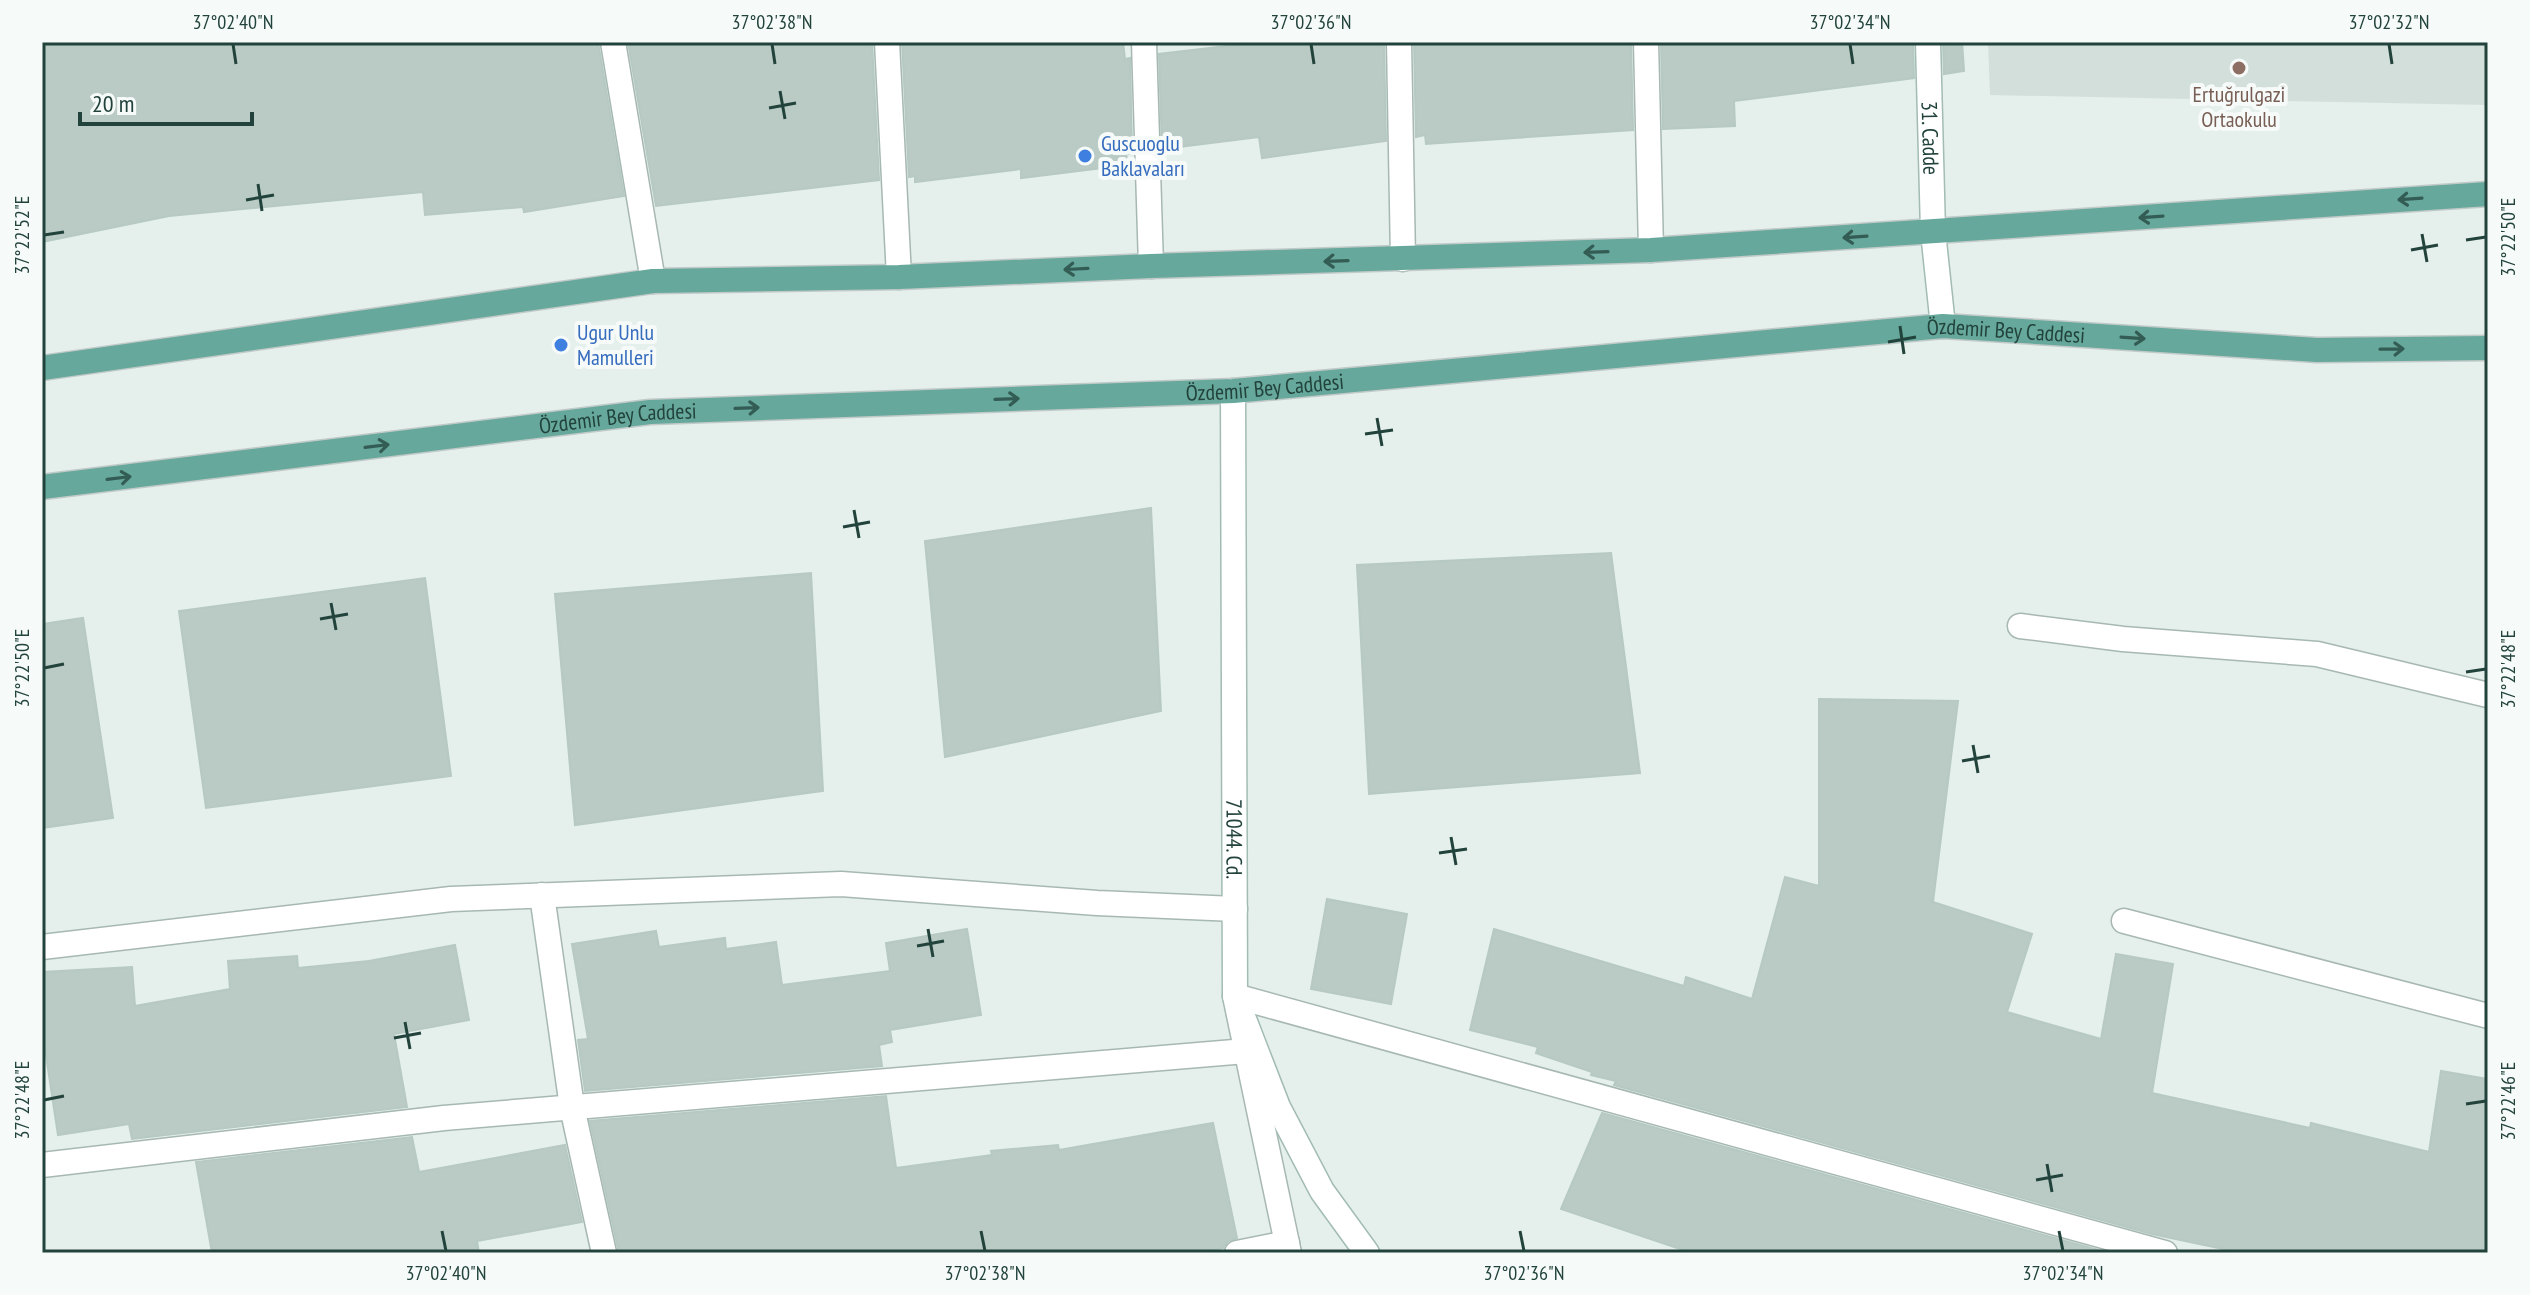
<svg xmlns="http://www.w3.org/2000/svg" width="2530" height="1295" font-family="'PT Sans Narrow',sans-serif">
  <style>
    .built { fill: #d3dfda }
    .building { fill: #bacac4; stroke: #b6c9c3; stroke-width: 2 }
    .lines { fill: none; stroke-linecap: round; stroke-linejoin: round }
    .street-casing { stroke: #a7b8b3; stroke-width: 27 }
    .secondary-casing { stroke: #a2bcb4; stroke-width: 27 }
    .primary-casing { stroke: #c1cac8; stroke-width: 27 }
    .street { stroke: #fff; stroke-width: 24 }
    .secondary { stroke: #fff; stroke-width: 24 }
    .primary { stroke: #66a89b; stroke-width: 24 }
    .oneway { stroke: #335c54 }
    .ticks { fill: none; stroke: #22433c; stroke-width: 3 }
    .education-dot { fill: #8d6e63; stroke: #f6fbf9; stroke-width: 3 }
    .shop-dot { fill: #3f7fe0; stroke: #f6fbf9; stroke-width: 3 }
    .labels { text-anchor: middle; stroke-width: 8; stroke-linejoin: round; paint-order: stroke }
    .education-label { font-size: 22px; fill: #785e54; stroke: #f6fbf9 }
    .street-label { font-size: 22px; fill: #22433c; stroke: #f6fbf9 }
    .shop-label { font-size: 22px; fill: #366cbe; stroke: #f6fbf9; text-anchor: start }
    .neatline { fill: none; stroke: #22433c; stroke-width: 3 }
    .ticks-label { font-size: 20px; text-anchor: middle; fill: #22433c }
  </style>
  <rect width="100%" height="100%" fill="#e5efeb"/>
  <path class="built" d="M1988,42h500v63l-498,-10z"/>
  <g class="building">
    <path d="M42,42h556l26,154 -100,16 -1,-5 -98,8 -2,-23 -254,24 -127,26z"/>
    <path d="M628,42h244l7,138 -223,26z"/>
    <path d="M902,42h221l2,17 5,-1 2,95 -6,1 2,11 -107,13v-9l-106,13v-6l-6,1z"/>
    <path d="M1261,42h123l2,99 -124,17 -3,-21 -97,12 -3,-95z"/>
    <path d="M1414,42h217l2,88 -207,14 -1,-9 -9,2z"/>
    <path d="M1661,42h252l1,36 -180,23 1,25 -72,3z"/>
    <path d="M1943,42h19l2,29 -20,3z"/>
    <path d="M1151,508l10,203 -216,46 -20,-216z"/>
    <path d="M1611,553l29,220 -271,21 -12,-229z"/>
    <path d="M811,573l12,218 -248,34 -20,-231z"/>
    <path d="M425,578l26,198 -245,32 -27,-197z"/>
    <path d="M83,618l30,200 -71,10v-204z"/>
    <path d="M1819,699l139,2 -25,201 99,32 -25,78 94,27 15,-85 57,10 -21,129 158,35 1,-5 118,29 12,-81 47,8v174h-246l-90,-19 -538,-149 2,-4 -25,-6 1,-3 -56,-19 2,-6 -68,-17 24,-101 190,57 2,-9 66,22 33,-122 34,9z"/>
    <path d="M1327,899l80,15 -16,90 -80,-15z"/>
    <path d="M967,929l14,86 -91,15 2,12 -13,3 3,21 -297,25 -7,-51 10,-1 -16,-95 84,-13 3,16 66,-9 1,11 50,-7 6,43 108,-14 -4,-28z"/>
    <path d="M455,945l14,75 -75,14 13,73 -275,32 -3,-15 -71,11 -16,-106v-57l90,-5 3,39 95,-17 -2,-28 69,-5 1,12 71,-7z"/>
    <path d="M886,1096l10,72 96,-13 -1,-4 67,-6 1,5 154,-27 24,115 -9,3 -5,7 -26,5h-578l-29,-132z"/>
    <path d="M1602,1113l507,140h-417l-131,-44z"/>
    <path d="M412,1137l7,35 146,-27 17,77 -105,19 2,12h-267l-16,-91z"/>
  </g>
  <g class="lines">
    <g class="street-casing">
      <g id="street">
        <path d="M613,42l40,239"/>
        <path d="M887,42l12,235"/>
        <path d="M1144,42l7,224"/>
        <path d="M1399,42l4,217"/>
        <path d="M1646,42l5,208"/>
        <path d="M2020,626l103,13 194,15 171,41"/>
        <path d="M542,895l30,212 32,146"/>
        <path d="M2124,921l364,95"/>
        <path d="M42,947l409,-48 390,-15 256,19 138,6"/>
        <path d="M42,1165l402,-47 802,-67"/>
        <path d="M1237,1253l50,-10"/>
        <path d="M1289,1253l-54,-257 930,257"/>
      </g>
    </g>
    <g class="secondary-casing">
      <g id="secondary">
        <path id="s1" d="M1928,42l5,190 10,94"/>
        <path id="s2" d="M1233,391l2,605 43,111 44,84 45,62"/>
      </g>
    </g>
    <g class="primary-casing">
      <g id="primary">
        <path d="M42,368l611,-87 246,-4 252,-11 500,-16 837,-56"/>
        <path id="s3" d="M42,487l608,-75 583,-21 710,-65 374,24 171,-2"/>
      </g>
    </g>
    <use href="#street" class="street"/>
    <use href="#secondary" class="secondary"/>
    <use href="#primary" class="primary"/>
  </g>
  <defs><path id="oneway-shaft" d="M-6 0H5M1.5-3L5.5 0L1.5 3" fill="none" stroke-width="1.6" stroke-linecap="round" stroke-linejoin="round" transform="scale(2)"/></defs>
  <g class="oneway">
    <use href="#oneway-shaft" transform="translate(2410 199) rotate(176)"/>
    <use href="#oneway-shaft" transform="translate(2151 217) rotate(176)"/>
    <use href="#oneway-shaft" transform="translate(1855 237) rotate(176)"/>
    <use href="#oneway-shaft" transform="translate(1596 252) rotate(178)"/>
    <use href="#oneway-shaft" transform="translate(1336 261) rotate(178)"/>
    <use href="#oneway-shaft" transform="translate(1076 269) rotate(177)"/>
    <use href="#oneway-shaft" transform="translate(2133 338) rotate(4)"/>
    <use href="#oneway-shaft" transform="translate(2392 349) rotate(-1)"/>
    <use href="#oneway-shaft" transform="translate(1007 399) rotate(-2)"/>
    <use href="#oneway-shaft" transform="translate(747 408) rotate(-2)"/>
    <use href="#oneway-shaft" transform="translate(377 446) rotate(-7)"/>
    <use href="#oneway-shaft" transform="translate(119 478) rotate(-7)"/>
  </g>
  <path class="ticks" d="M233,44l3,20M772,44l3,20M1311,44l3,20M1850,44l3,20M2389,44l3,20M780,91l5,28M769,108l27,-5M258,184l4,27M246,200l28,-5M2422,234l5,28M44,235l20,-3M2466,240l20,-3M2411,250l27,-5M1900,326l4,28M1888,342l28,-5M1377,418l5,28M1365,434l28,-4M854,510l5,28M843,527l27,-5M331,603l5,27M320,619l28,-5M44,668l20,-4M2466,672l20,-3M1973,745l5,28M1962,761l28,-5M1451,837l5,28M1439,853l28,-4M928,929l5,28M917,946l27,-5M405,1022l5,27M394,1038l27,-5M44,1100l20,-4M2466,1104l20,-3M2047,1164l5,28M2036,1180l27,-5M442,1231l4,20M981,1231l4,20M1520,1231l4,20M2059,1231l4,20"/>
  <circle class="education-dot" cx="2239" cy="68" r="8"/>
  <g class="shop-dot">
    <circle cx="1085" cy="156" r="8"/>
    <circle cx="561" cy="345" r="8"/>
  </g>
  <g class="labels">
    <g class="education-label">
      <text x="2239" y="102">Ertuğrulgazi<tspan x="2239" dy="25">Ortaokulu</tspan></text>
    </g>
    <g class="street-label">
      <text dy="8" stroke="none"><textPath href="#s1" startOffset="96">31. Cadde</textPath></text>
      <text dy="8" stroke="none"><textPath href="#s3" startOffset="1972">Özdemir Bey Caddesi</textPath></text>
      <text dy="8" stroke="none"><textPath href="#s3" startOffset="1228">Özdemir Bey Caddesi</textPath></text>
      <text dy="8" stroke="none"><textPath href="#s3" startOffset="580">Özdemir Bey Caddesi</textPath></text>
      <text dy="8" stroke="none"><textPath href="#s2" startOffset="448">71044. Cd.</textPath></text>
    </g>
    <g class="shop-label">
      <text x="1101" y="151">Guscuoglu<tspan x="1101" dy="25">Baklavaları</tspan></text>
      <text x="577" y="340">Ugur Unlu<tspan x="577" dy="25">Mamulleri</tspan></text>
    </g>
  </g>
  <rect width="2530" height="1295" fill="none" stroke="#f6fbf9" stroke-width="88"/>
  <path d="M80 112v12h172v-12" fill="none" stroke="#22433c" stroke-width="4"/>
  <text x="92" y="112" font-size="24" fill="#22433c" stroke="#f6fbf9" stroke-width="6" paint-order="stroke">20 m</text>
  <rect x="44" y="44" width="2442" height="1207" class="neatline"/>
  <g class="ticks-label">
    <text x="233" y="29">37°02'40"N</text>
    <text x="772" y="29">37°02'38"N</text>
    <text x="1311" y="29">37°02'36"N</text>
    <text x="1850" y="29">37°02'34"N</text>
    <text x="2389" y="29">37°02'32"N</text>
    <text transform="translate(22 235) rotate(-90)" y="7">37°22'52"E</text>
    <text transform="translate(2508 237) rotate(-90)" y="7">37°22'50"E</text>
    <text transform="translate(22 668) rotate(-90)" y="7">37°22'50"E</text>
    <text transform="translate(2508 669) rotate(-90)" y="7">37°22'48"E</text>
    <text transform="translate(22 1100) rotate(-90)" y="7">37°22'48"E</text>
    <text transform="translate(2508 1101) rotate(-90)" y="7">37°22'46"E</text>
    <text x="446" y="1280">37°02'40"N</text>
    <text x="985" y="1280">37°02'38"N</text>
    <text x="1524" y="1280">37°02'36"N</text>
    <text x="2063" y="1280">37°02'34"N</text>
  </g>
</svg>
